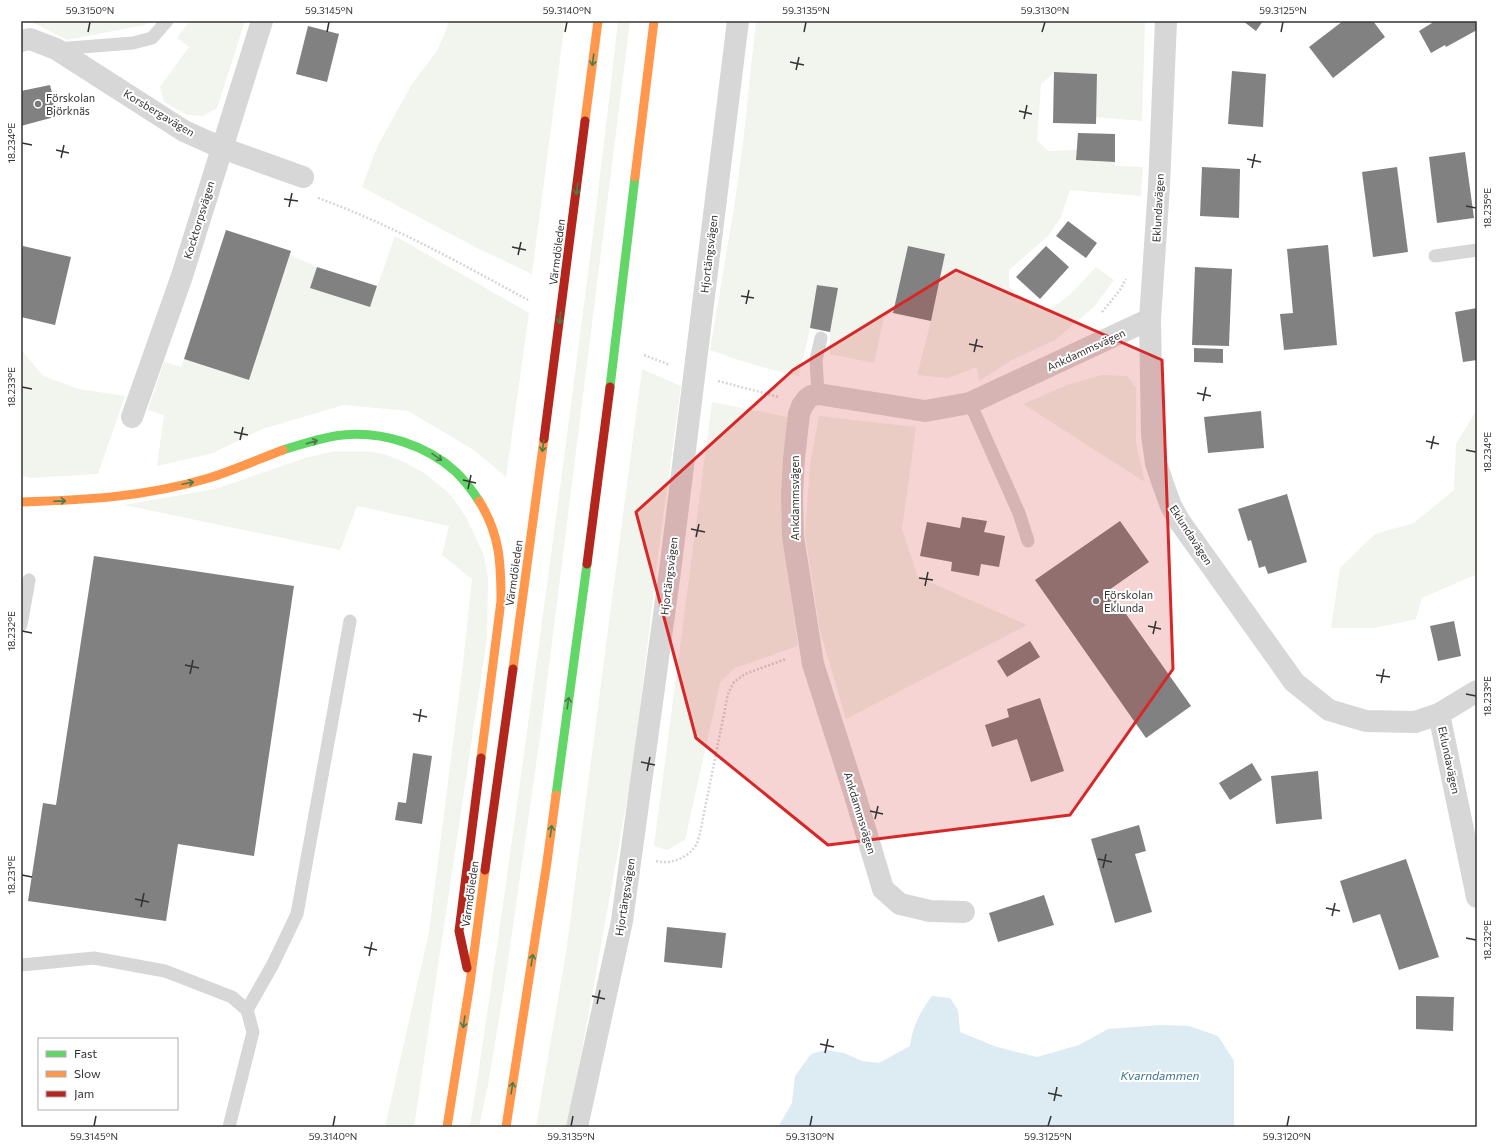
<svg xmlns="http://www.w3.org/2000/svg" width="1498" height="1148" font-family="Commissioner,sans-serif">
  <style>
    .green { fill: #f1f5ed }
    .water { fill: #ddebf3 }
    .building { fill: #818181 }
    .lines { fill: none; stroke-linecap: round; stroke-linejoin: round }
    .path { stroke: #d6d6d6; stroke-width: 2.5; stroke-dasharray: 2 2; stroke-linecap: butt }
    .lane { stroke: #d7d7d7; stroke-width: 13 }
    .street { stroke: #d7d7d7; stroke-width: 22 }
    .fast { stroke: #63d668; stroke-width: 9 }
    .slow { stroke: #ff974d; stroke-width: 9 }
    .jam { stroke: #b3261e; stroke-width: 9 }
    .oneway { stroke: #497c4b }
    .marked { fill: #d62828; fill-opacity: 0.2; stroke: #d62828; stroke-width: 3; stroke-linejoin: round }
    .ticks { fill: none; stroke: #333; stroke-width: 1.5 }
    .poi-dot { fill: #7a7a7a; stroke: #fff; stroke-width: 1.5 }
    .labels { text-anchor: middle; stroke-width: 4; stroke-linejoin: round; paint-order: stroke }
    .poi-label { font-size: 11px; fill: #333; stroke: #fff; text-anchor: start }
    .street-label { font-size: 11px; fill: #333; stroke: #fff }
    .water-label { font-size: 12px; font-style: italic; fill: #3f7597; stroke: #fff }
    .neatline { fill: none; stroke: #333; stroke-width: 1.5 }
    .ticks-label { font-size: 10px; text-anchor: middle; fill: #333 }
  </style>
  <rect width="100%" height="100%" fill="#fff"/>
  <g class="green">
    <path d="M30,21h122l-8,4 -77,15z"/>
    <path d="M190,21h55l-28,87 -14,8 -16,-1 -23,-13 -4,-15 29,-40 -12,-9z"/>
    <path d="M448,21h117l-33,253 -53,-25 -117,-62 15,-40 35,-63 25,-33 10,-23z"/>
    <path d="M618,21h12l-89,709 -37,259 -16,96 -9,42h-9c25,-161 47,-322 69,-483 28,-207 56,-415 79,-623z"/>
    <path d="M756,21h389l-3,100 -46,-4 1,-43 -42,-2 -14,12 -4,56 11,11 29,-1v10l38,2v4l28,1 -2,29 -71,-6 -10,29 -12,17 -39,34v17c8,5 23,20 31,22 18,4 44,-30 56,-42l18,13 -20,27 -39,33 -43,20 -33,21 -2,-14 -29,11 -31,-3 14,-54 14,-67 -37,-8 -15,67 -9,4 -10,46 -44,-9v-22l8,-44 -20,-3 -8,43 -11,48c-30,-6 -59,-15 -89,-26l24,-142 9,-65z"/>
    <path d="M395,236l134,77 -23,164 -32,-27 -66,-39 -64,-6 -82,24 -49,24 -56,13 7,-51 -16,-5 16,-48 17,5 3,-8 65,21 41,-125 27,12 -7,21 60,19z"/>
    <path d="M21,350l22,26 36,13 46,7 -27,78 -67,4 -10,-3z"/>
    <path d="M642,369l39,17 -22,161 -26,220 -46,256 -20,104h-31l30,-174z"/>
    <path d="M1101,375l26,1 9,12v55l9,39 -122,-78 44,-19z"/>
    <path d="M712,402l76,15 -5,126 15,103 -63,22 -15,15 -35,157 -18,10 -13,-4z"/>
    <path d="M1477,410v164l-55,24 -6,21 -41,9h-44l9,-60 35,-34 39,-11 40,-33 2,-46z"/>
    <path d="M819,416l97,11 -14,102 16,48 109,48 -181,94 -26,-88 -15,-97 5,-70z"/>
    <path d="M335,451h29l20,3 20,8 22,12 25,21 15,22 18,38 4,23 -1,60 -73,489h-29l44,-195 33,-260 10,-93 -30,-24 7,-29 -92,-20 -17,44 -216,-45 91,-16 90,-31z"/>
  </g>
  <path class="water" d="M932,996l18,2 8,12 2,22 37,15 40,10 42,-12 29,-16 53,-4 28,1 29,10 16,25v66h-456l14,-24 3,-27 16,-22 15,-4 18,3 18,8 17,2 31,-17c3,-21 10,-34 22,-50z"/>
  <g class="building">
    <path d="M1243,21h20l-7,10z"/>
    <path d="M1343,21h30l12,16 -52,41 -24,-31z"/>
    <path d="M1431,21h46v9l-31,17 -1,-2 -14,8 -12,-22 13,-8z"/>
    <path d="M308,26l31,8 -12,48 -31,-8z"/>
    <path d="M1232,71l34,3 -3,53 -35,-3z"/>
    <path d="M1054,72l43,2 -1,50 -43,-1z"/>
    <path d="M50,85l8,31 -37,10v-35z"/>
    <path d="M1078,133l37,1v28l-39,-2z"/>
    <path d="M1465,152l9,66 -37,5 -8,-66z"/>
    <path d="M1202,167l38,2 -1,49 -39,-2z"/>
    <path d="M1397,167l11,85 -35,5 -11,-85z"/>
    <path d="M1068,221l29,22 -11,15 -30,-22z"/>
    <path d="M226,230l65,21 -42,129 -65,-21z"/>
    <path d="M1328,245l9,100 -53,5 -4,-36 13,-1 -6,-64z"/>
    <path d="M23,246l48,11 -16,68 -34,-8v-65z"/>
    <path d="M908,246l37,8 -14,67 -38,-8z"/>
    <path d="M1046,246l23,21 -29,32 -24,-22z"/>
    <path d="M317,267l60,19 -7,21 -60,-19z"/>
    <path d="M1195,267l37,2 -3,77 -37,-1z"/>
    <path d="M817,285l21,3 -8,44 -20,-4z"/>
    <path d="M1477,308v52l-14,2 -8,-50z"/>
    <path d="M1194,348l29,1v14l-29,-1z"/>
    <path d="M1261,411l3,37 -56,5 -4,-36z"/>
    <path d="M1287,494l20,68 -39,12 -3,-8 -6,2 -8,-28 -3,1 -10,-32z"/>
    <path d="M962,517l25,4 -3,11 21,4 -6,31 -18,-3 -2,12 -28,-5 1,-9 -32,-6 7,-34 33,6z"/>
    <path d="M1120,521l29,41 -40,28 82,116 -45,32 -111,-158z"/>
    <path d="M94,556l200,30 -40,270 -76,-12 -12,77 -138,-20 15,-98 13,2z"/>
    <path d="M1454,621l7,35 -23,5 -8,-35z"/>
    <path d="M1030,641l10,16 -33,20 -10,-16z"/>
    <path d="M1040,698l24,73 -33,11 -14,-43 -25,8 -7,-22 24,-8 -2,-8z"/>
    <path d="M413,753l19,3 -10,68 -27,-4 3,-18 8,1z"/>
    <path d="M1252,763l10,17 -32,20 -11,-17z"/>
    <path d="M1318,771l4,48 -46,5 -5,-48z"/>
    <path d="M1139,825l7,26 -11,3 17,58 -37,11 -24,-84z"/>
    <path d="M1406,859l33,98 -40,13 -19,-56 -27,9 -13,-42z"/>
    <path d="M1044,895l10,30 -56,17 -9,-29z"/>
    <path d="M667,927l59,6 -4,35 -58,-6z"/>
    <path d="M1416,996l38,1 -1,34 -37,-2z"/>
  </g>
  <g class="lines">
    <g class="path">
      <path d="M318,198c72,26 142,65 210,102"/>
      <path d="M1102,312l18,-22 6,-11"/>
      <path d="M644,355l26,10"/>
      <path d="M718,381l61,16"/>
      <path d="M656,861c14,4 32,-3 40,-16 2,-3 3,-8 4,-12l28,-139 6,-12 11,-8 41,-15"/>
    </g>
    <g class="lane">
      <path d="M56,49l77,-6 19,-5 15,-17"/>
      <path d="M1435,256l42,-6"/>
      <path d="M818,394l-2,-34 5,-22"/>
      <path d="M970,403l49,110 9,28"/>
      <path d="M21,625l8,-45"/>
      <path d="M21,965l73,-7 71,13 67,26 15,13 6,22 -24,95"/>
      <path d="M247,1010l26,-46 24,-50 53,-293"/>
    </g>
    <g class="street">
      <path d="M1166,21l-7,165 -9,133 2,116 4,28 7,21 8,22 9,16 114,160 35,28 37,11 49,1 24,-8 38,-23"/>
      <path d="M21,41l9,-2 26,10 128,82 38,17 81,29"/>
      <path d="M132,417l50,-141 80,-255"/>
      <path d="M1439,714l38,183"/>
      <path d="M964,912l-34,-1 -30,-7 -17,-15 -29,-97 -41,-128 -20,-127 -1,-42 2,-37 5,-44 3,-8 5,-7 4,-3 7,-2 107,17 45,-8 180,-84"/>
      <path d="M577,1127l45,-206 48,-350 68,-550"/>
    </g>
    <g class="fast">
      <path d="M610,387l25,-210"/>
      <path d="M283,450c20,-6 39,-13 60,-15 39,-4 84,10 113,37 9,9 16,18 23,29"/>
      <path d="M556,795l31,-231"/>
    </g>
    <g class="slow">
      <path d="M585,121l13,-100"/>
      <path d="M635,177l19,-156"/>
      <path d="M479,501c21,33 22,62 22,100l-20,157"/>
      <path d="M21,502c66,-2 124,-5 188,-24 25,-8 50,-19 74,-28"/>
      <path d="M513,669l31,-230"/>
      <path d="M447,1127l23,-144 15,-113"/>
      <path d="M506,1127l41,-265 9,-67"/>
    </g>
    <g class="jam">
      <path d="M544,439l41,-318"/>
      <path d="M587,564l23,-177"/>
      <path d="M485,870l28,-201"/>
      <path d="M467,968l-8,-37 22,-173"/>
    </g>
  </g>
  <defs><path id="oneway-shaft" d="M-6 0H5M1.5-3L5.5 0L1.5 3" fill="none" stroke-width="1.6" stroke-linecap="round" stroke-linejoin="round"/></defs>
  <g class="oneway">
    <use href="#oneway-shaft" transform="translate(593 60) rotate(97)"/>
    <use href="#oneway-shaft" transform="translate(577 189) rotate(97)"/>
    <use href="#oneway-shaft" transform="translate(560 318) rotate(97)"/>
    <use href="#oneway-shaft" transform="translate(312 442) rotate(-16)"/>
    <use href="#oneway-shaft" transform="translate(543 446) rotate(98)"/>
    <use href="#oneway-shaft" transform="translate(437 457) rotate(35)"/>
    <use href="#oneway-shaft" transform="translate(188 483) rotate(-12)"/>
    <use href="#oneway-shaft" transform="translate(60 501) rotate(-2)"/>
    <use href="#oneway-shaft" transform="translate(568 703) rotate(-82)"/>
    <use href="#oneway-shaft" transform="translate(551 831) rotate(-82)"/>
    <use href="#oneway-shaft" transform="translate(532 960) rotate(-81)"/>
    <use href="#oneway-shaft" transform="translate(464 1022) rotate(99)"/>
    <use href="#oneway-shaft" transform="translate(512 1088) rotate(-81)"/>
  </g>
  <path class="marked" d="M956,270l206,90 11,309 -103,146 -242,30 -132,-107 -60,-226 157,-142z"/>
  <path class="ticks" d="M88,32l2,-10M327,32l2,-10M565,32l2,-10M804,32l2,-10M1042,32l3,-10M1281,32l2,-10M790,62l14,3M796,70l3,-13M1019,111l13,3M1024,119l3,-14M22,143l10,2M56,150l13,3M61,158l3,-13M1247,159l14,3M1252,168l3,-14M284,199l14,2M1466,206l10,2M289,207l3,-14M512,247l14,3M518,255l3,-13M741,296l13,2M746,304l3,-14M969,344l14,3M974,352l3,-13M22,387l10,2M1197,393l14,3M1203,401l3,-14M234,432l14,3M240,440l3,-13M1426,441l13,3M1431,449l3,-13M1466,450l10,2M463,480l13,3M468,489l3,-14M691,529l14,3M696,537l3,-13M919,578l14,2M925,586l3,-14M1148,626l13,3M22,631l10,2M1153,634l3,-13M185,665l14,3M190,674l3,-14M1376,675l14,2M1381,683l3,-14M1466,694l10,2M413,714l14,3M419,722l2,-13M641,762l14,3M647,771l3,-14M870,811l13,3M875,819l3,-13M1098,859l14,3M1103,868l3,-14M22,875l10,2M135,899l14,3M141,907l3,-14M1326,908l14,3M1332,916l3,-13M1466,938l10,2M364,947l13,3M369,956l3,-14M592,996l13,3M597,1004l3,-14M820,1044l14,3M825,1053l3,-14M1048,1093l14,3M1054,1101l3,-14M94,1126l2,-10M333,1126l2,-10M571,1126l2,-10M810,1126l2,-10M1048,1126l3,-10M1287,1126l2,-10"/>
  <g class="poi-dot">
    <circle cx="38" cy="104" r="4"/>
    <circle cx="1096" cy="601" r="4"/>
  </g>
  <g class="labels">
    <g class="poi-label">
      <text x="46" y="102">Förskolan<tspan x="46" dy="13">Björknäs</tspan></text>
      <text x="1104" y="599">Förskolan<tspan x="1104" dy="13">Eklunda</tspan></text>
    </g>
    <g class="street-label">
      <text transform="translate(159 113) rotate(31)" y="4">Korsbergavägen</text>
      <text transform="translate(1158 208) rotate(-87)" y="4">Eklundavägen</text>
      <text transform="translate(199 220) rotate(-73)" y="4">Kocktorpsvägen</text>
      <text transform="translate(557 252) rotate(-83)" y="4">Värmdöleden</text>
      <text transform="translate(709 254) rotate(-83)" y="4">Hjortängsvägen</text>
      <text transform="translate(1086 350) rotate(-25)" y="4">Ankdammsvägen</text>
      <text transform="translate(795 498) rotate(-90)" y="4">Ankdammsvägen</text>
      <text transform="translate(1191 535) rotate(57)" y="4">Eklundavägen</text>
      <text transform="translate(514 573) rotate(-82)" y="4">Värmdöleden</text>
      <text transform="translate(669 576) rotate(-83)" y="4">Hjortängsvägen</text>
      <text transform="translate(1449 760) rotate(78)" y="4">Eklundavägen</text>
      <text transform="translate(860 813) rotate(73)" y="4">Ankdammsvägen</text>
      <text transform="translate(470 894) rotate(-82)" y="4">Värmdöleden</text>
      <text transform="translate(625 897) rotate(-81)" y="4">Hjortängsvägen</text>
    </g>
    <g class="water-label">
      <text x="1160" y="1080">Kvarndammen</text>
    </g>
  </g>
  <rect width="1498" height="1148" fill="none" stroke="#ffffff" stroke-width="44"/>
  <rect x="38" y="1038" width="140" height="72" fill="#ffffff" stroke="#adadad"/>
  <rect x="46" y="1051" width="20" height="6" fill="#63d668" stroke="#adadad"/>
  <text x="74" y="1058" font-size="12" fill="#333333">Fast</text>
  <rect x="46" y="1071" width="20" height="6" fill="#ff974d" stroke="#adadad"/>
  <text x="74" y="1078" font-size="12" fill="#333333">Slow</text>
  <rect x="46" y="1091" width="20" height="6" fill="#b3261e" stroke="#adadad"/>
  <text x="74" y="1098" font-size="12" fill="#333333">Jam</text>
  <rect x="22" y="22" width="1454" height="1104" class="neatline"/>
  <g class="ticks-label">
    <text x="90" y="14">59.3150°N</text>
    <text x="329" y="14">59.3145°N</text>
    <text x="567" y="14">59.3140°N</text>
    <text x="806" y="14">59.3135°N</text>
    <text x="1045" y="14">59.3130°N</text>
    <text x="1283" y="14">59.3125°N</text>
    <text transform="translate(11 143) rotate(-90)" y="4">18.234°E</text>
    <text transform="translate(1487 208) rotate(-90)" y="4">18.235°E</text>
    <text transform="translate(11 387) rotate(-90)" y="4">18.233°E</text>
    <text transform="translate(1487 452) rotate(-90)" y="4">18.234°E</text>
    <text transform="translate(11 631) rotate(-90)" y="4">18.232°E</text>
    <text transform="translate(1487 696) rotate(-90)" y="4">18.233°E</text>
    <text transform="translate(11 875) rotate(-90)" y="4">18.231°E</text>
    <text transform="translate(1487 940) rotate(-90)" y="4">18.232°E</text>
    <text x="94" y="1140">59.3145°N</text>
    <text x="333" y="1140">59.3140°N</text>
    <text x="571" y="1140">59.3135°N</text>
    <text x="810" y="1140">59.3130°N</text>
    <text x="1048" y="1140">59.3125°N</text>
    <text x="1287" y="1140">59.3120°N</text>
  </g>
</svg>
